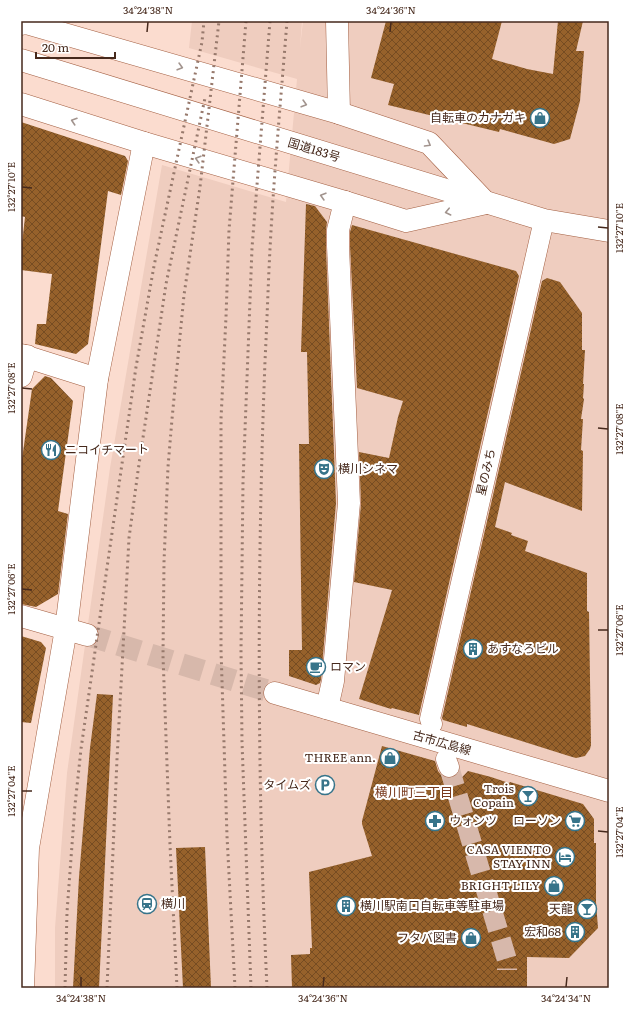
<svg xmlns="http://www.w3.org/2000/svg" width="630" height="1009" font-family="Literata,'Noto Sans JP',serif">
  <style>
    .built { fill: #efcdbf }
    .building { fill: url(#building-cross-hatch) }
    .lines { fill: none; stroke-linecap: round; stroke-linejoin: round }
    .pedestrian-tunnel { stroke: #d7b8ab; stroke-width: 20; stroke-dasharray: 20 10; stroke-linecap: butt }
    .secondary-tunnel { stroke: #d7b8ab; stroke-width: 22; stroke-dasharray: 22 11; stroke-linecap: butt }
    .pedestrian-casing { stroke: #a35f42; stroke-width: 21 }
    .minor-casing { stroke: #a35f42; stroke-width: 23 }
    .secondary-casing { stroke: #a35f42; stroke-width: 23 }
    .trunk-casing { stroke: #a35f42; stroke-width: 23 }
    .pedestrian { stroke: #fff; stroke-width: 20 }
    .minor { stroke: #fff; stroke-width: 22 }
    .secondary { stroke: #fff; stroke-width: 22 }
    .trunk { stroke: #fff; stroke-width: 22 }
    .rail { stroke: #97796c; stroke-width: 3; stroke-dasharray: 2 4; stroke-linecap: butt }
    .oneway { stroke: #a2948e }
    .ticks { fill: none; stroke: #46291c; stroke-width: 1.5 }
    .labels { text-anchor: middle; stroke-width: 4; stroke-linejoin: round; paint-order: stroke }
    .poi-label { font-size: 12px; fill: #46291c; stroke: #fff; text-anchor: end }
    .street-label { font-size: 12px; fill: #46291c; stroke: #fff }
    .neighbourhood-label { font-size: 13px; fill: #793a1d; stroke: #fff }
    .neatline { fill: none; stroke: #46291c; stroke-width: 1.5 }
    .ticks-label { font-size: 10px; text-anchor: middle; fill: #46291c }
  </style>
  <defs>
    <pattern id="building-cross-hatch" width="8" height="8" patternUnits="userSpaceOnUse"><rect width="8" height="8" fill="#96612b"/><path d="M0 0l8 8M0 8l8-8" fill="none" stroke="#764c22"/></pattern>
  </defs>
  <rect width="100%" height="100%" fill="#fbdccf"/>
  <path class="built" d="M192,21h110l-2,27 3,-27h306v967h-554v-60l12,-155 43,-305 52,-303 124,37 11,-123 -108,-31z"/>
  <g class="building">
    <path d="M386,21h116l-10,38 35,10 26,5 5,-53h25l-7,30h8l-4,50 -10,38 -16,5 -54,-15 -1,3 -111,-27 6,-21 -23,-6z"/>
    <path d="M21,122l104,34 3,5 -7,34 -13,-4 -20,153 -12,10 -41,-10 2,-20h9l6,-50 -31,-4v-17l4,-36 -4,-1z"/>
    <path d="M306,204l9,2 12,16 -1,8v17l10,256 -15,176 -1,4 -4,2 -27,-9v-26h13l-3,-206h10l-2,-92h-6z"/>
    <path d="M352,225l164,46 3,5 -100,439 -27,-7 -1,1 -32,-10 33,-109 -38,-8 7,-78 -2,-52 30,6 9,-41 5,-16 -46,-13 -7,-142v-14z"/>
    <path d="M547,278l13,4 22,31v37h3l-2,34h1l-1,14 1,1 -3,20h2l-2,31 2,1 -1,60 -77,-29 -10,45 17,6 -1,2 17,6 -3,10 62,22v38l2,1 2,133 -1,4 -5,7 -9,2 -7,-2 -102,-32v3l-24,-7 -1,-2 100,-437z"/>
    <path d="M45,376l6,2 22,23 -15,110 10,3 -10,80 -22,13 -15,-3v-138l11,-77z"/>
    <path d="M21,636l20,6 5,6 -15,75 -10,-1z"/>
    <path d="M97,694l16,1 -14,293h-26l6,-111 11,-129z"/>
    <path d="M382,746l53,15 3,10 4,5 5,17 21,-22 23,6 18,6 1,-1 73,22 11,15v24h2v59l2,26 -29,30 -42,-1v31h-235l-1,-33 19,-1v-6h2l-3,-76 63,-16 -10,-32v-3z"/>
    <path d="M205,847l6,141h-28l-7,-140z"/>
  </g>
  <g class="lines">
    <path class="pedestrian-tunnel" d="M449,767l58,193v10"/>
    <path class="secondary-tunnel" d="M87,635l188,58"/>
    <g class="pedestrian-casing">
      <g id="pedestrian">
        <path d="M432,724l-2,-5 114,-499"/>
        <path d="M446,759l3,8"/>
      </g>
    </g>
    <g class="minor-casing">
      <g id="minor">
        <path d="M337,21l2,92"/>
        <path d="M21,24l5,-1 313,90 90,30 57,60"/>
        <path d="M21,104l123,39 201,59 61,19 80,-18"/>
        <path d="M21,355l76,24"/>
        <path d="M21,376l6,-20"/>
        <path d="M327,708l6,-27 16,-178 -11,-257v-16l7,-28"/>
        <path d="M23,988l5,-140 38,-219 31,-250 47,-236"/>
      </g>
    </g>
    <g class="secondary-casing">
      <g id="secondary">
        <path d="M21,616l66,19"/>
        <path d="M275,693l334,98"/>
      </g>
    </g>
    <g class="trunk-casing">
      <path id="trunk" d="M21,60l523,160 65,11"/>
    </g>
    <use href="#pedestrian" class="pedestrian"/>
    <use href="#minor" class="minor"/>
    <use href="#secondary" class="secondary"/>
    <use href="#trunk" class="trunk"/>
    <g class="rail">
      <path d="M65,988l2,-76 8,-107 6,-56 31,-216 24,-166 18,-101 48,-224 2,-21"/>
      <path d="M107,988l10,-229 12,-221 9,-67 28,-187 39,-186"/>
      <path d="M177,988l-7,-143 -7,-189 1,-94 4,-95 4,-48 12,-124 16,-108 19,-166"/>
      <path d="M235,988l-8,-152 -6,-186v-231l5,-102 3,-87 17,-209"/>
      <path d="M251,988l-9,-246 -1,-91 2,-169 9,-234 18,-227"/>
      <path d="M267,988c-10,-209 -10,-418 -2,-627 2,-38 3,-75 5,-112 4,-76 11,-152 17,-228"/>
    </g>
  </g>
  <defs><path id="oneway-chevron" d="M-2-3.5L2.5 0L-2 3.5" fill="none" stroke-width="1.6" stroke-linecap="round" stroke-linejoin="round"/></defs>
  <g class="oneway">
    <use href="#oneway-chevron" transform="translate(180 67) rotate(16)"/>
    <use href="#oneway-chevron" transform="translate(304 104) rotate(16)"/>
    <use href="#oneway-chevron" transform="translate(74 121) rotate(-162)"/>
    <use href="#oneway-chevron" transform="translate(428 144) rotate(30)"/>
    <use href="#oneway-chevron" transform="translate(198 159) rotate(-164)"/>
    <use href="#oneway-chevron" transform="translate(323 196) rotate(-164)"/>
    <use href="#oneway-chevron" transform="translate(448 212) rotate(167)"/>
  </g>
  <path class="ticks" d="M147,32l1,-10M390,32l1,-10M22,187l10,1M598,227l10,1M22,388l10,1M598,428l10,1M22,589l10,1M598,630h10M22,791h10M598,831l10,1M81,987v-10M323,987l1,-10M566,987l1,-10"/>
  <defs>
    <g id="shop-ring" transform="scale(1)"><circle r="9.5" fill="#fff" stroke="#37748a" stroke-width="1.5"/><path d="M-5-2.5h2.3a2.7 3.5 0 0 1 5.4 0H5L5.5 6h-11ZM-1.5-2.5h3a1.5 2.3 0 0 0-3 0Z" fill="#37748a"/></g>
    <g id="restaurant-ring" transform="scale(1)"><circle r="9.5" fill="#fff" stroke="#37748a" stroke-width="1.5"/><path d="M-5-6h1v4h1v-4h1v4h1v-4h1v5L-1.5 .5V6h-2V.5L-5-1ZM5-6V6H3V1.5H1.5Q1.5-4 5-6Z" fill="#37748a"/></g>
    <g id="theatre-ring" transform="scale(1)"><circle r="9.5" fill="#fff" stroke="#37748a" stroke-width="1.5"/><path d="M-5-5.5Q0-4 5-5.5V0Q5 5 0 6Q-5 5-5 0ZM-3.3-2.5H-1v1.5H-3.3ZM1-2.5H3.3v1.5H1ZM-2.8 1Q0 5.5 2.8 1Z" fill="#37748a"/></g>
    <g id="building-ring" transform="scale(1)"><circle r="9.5" fill="#fff" stroke="#37748a" stroke-width="1.5"/><path d="M-4-6H4V6H1V3H-1V6H-4ZM-2.5-4.3h1.7v1.8h-1.7ZM.8-4.3h1.7v1.8H.8ZM-2.5-1h1.7V.8h-1.7ZM.8-1h1.7V.8H.8Z" fill="#37748a"/></g>
    <g id="cafe-ring" transform="scale(1)"><circle r="9.5" fill="#fff" stroke="#37748a" stroke-width="1.5"/><path d="M-5.5-4.5H6V0H3Q3 3.5 0 3.5H-2.5Q-5.5 3.5-5.5 0ZM3-3.2v2h1.7v-2ZM-6 4.5H4V6H-6Z" fill="#37748a"/></g>
    <g id="parking-ring" transform="scale(1)"><circle r="9.5" fill="#fff" stroke="#37748a" stroke-width="1.5"/><path d="M-3.5-5.5H1a3.5 3.5 0 0 1 0 7H-1V5.5H-3.5ZM-1-3.4V-.6H.8a1.4 1.4 0 0 0 0-2.8Z" fill="#37748a"/></g>
    <g id="bar-ring" transform="scale(1)"><circle r="9.5" fill="#fff" stroke="#37748a" stroke-width="1.5"/><path d="M-6-5H6L.8 .8V4.5H3.5V6h-7V4.5H-.8V.8Z" fill="#37748a"/></g>
    <g id="pharmacy-ring" transform="scale(1)"><circle r="9.5" fill="#fff" stroke="#37748a" stroke-width="1.5"/><path d="M-2-6h4v4h4v4h-4v4h-4v-4h-4v-4h4Z" fill="#37748a"/></g>
    <g id="supermarket-ring" transform="scale(1)"><circle r="9.5" fill="#fff" stroke="#37748a" stroke-width="1.5"/><path d="M-6-5.5h2.5l.6 2H6L4.5 2H-2.5L-4.4-4H-6ZM-1.5 3.2a1.3 1.3 0 1 0 .1 0ZM3 3.2a1.3 1.3 0 1 0 .1 0Z" fill="#37748a"/></g>
    <g id="hotel-ring" transform="scale(1)"><circle r="9.5" fill="#fff" stroke="#37748a" stroke-width="1.5"/><path d="M-6-4.5h1.5V1H6V5H4.5V3h-9V5H-6ZM-4 0a1.8 1.8 0 1 1 3.6 0ZM.5 0V-2.5h3Q6-2.5 6 0Z" fill="#37748a"/></g>
    <g id="station-ring" transform="scale(1)"><circle r="9.5" fill="#fff" stroke="#37748a" stroke-width="1.5"/><path d="M-3-6H3Q5-6 5-4V2Q5 4 3 4L4.5 6H3L1.5 4h-3L-3 6H-4.5L-3 4Q-5 4-5 2V-4Q-5-6-3-6ZM-3.5-4v3h7v-3ZM-3.5 1v1.5H-2V1ZM2 1v1.5H3.5V1Z" fill="#37748a"/></g>
  </defs>
  <g fill-rule="evenodd">
    <use href="#shop-ring" x="540" y="118"/>
    <use href="#restaurant-ring" x="51" y="450"/>
    <use href="#theatre-ring" x="324" y="469"/>
    <use href="#building-ring" x="473" y="649"/>
    <use href="#cafe-ring" x="316" y="667"/>
    <use href="#shop-ring" x="390" y="758"/>
    <use href="#parking-ring" x="325" y="785"/>
    <use href="#bar-ring" x="528" y="796"/>
    <use href="#pharmacy-ring" x="435" y="821"/>
    <use href="#supermarket-ring" x="575" y="821"/>
    <use href="#hotel-ring" x="565" y="857"/>
    <use href="#shop-ring" x="554" y="886"/>
    <use href="#station-ring" x="147" y="904"/>
    <use href="#building-ring" x="346" y="906"/>
    <use href="#bar-ring" x="587" y="909"/>
    <use href="#building-ring" x="575" y="932"/>
    <use href="#shop-ring" x="471" y="938"/>
  </g>
  <g class="labels">
    <g class="poi-label">
      <text x="526" y="122">自転車のカナガキ</text>
      <text x="65" y="454" text-anchor="start">ニコイチマート</text>
      <text x="338" y="473" text-anchor="start">横川シネマ</text>
      <text x="487" y="653" text-anchor="start">あすなろビル</text>
      <text x="330" y="671" text-anchor="start">ロマン</text>
      <text x="376" y="762">THREE ann.</text>
      <text x="311" y="789">タイムズ</text>
      <text x="514" y="793">Trois<tspan x="514" dy="14">Copain</tspan></text>
      <text x="449" y="825" text-anchor="start">ウォンツ</text>
      <text x="561" y="825">ローソン</text>
      <text x="551" y="854">CASA VIENTO<tspan x="551" dy="14">STAY INN</tspan></text>
      <text x="540" y="890">BRIGHT LILY</text>
      <text x="161" y="908" text-anchor="start">横川</text>
      <text x="360" y="910" text-anchor="start">横川駅南口自転車等駐車場</text>
      <text x="573" y="913">天龍</text>
      <text x="561" y="936">宏和68</text>
      <text x="457" y="942">フタバ図書</text>
    </g>
    <g class="street-label">
      <text transform="translate(314 150) rotate(17)" y="4">国道183号</text>
      <text transform="translate(486 472) rotate(-77)" y="4">星のみち</text>
      <text transform="translate(442 743) rotate(16)" y="4">古市広島線</text>
    </g>
    <g class="neighbourhood-label">
      <text x="414" y="797">横川町三丁目</text>
    </g>
  </g>
  <rect width="630" height="1009" fill="none" stroke="#ffffff" stroke-width="44"/>
  <path d="M36 52v6h79v-6" fill="none" stroke="#46291c" stroke-width="2"/>
  <text x="42" y="52" font-size="12" fill="#46291c" stroke="#ffffff" stroke-width="3" paint-order="stroke">20 m</text>
  <rect x="22" y="22" width="586" height="965" class="neatline"/>
  <g class="ticks-label">
    <text x="148" y="14">34°24'38"N</text>
    <text x="391" y="14">34°24'36"N</text>
    <text transform="translate(11 187) rotate(-90)" y="4">132°27'10"E</text>
    <text transform="translate(619 228) rotate(-90)" y="4">132°27'10"E</text>
    <text transform="translate(11 388) rotate(-90)" y="4">132°27'08"E</text>
    <text transform="translate(619 429) rotate(-90)" y="4">132°27'08"E</text>
    <text transform="translate(11 589) rotate(-90)" y="4">132°27'06"E</text>
    <text transform="translate(619 630) rotate(-90)" y="4">132°27'06"E</text>
    <text transform="translate(11 791) rotate(-90)" y="4">132°27'04"E</text>
    <text transform="translate(619 832) rotate(-90)" y="4">132°27'04"E</text>
    <text x="81" y="1002">34°24'38"N</text>
    <text x="323" y="1002">34°24'36"N</text>
    <text x="566" y="1002">34°24'34"N</text>
  </g>
</svg>
